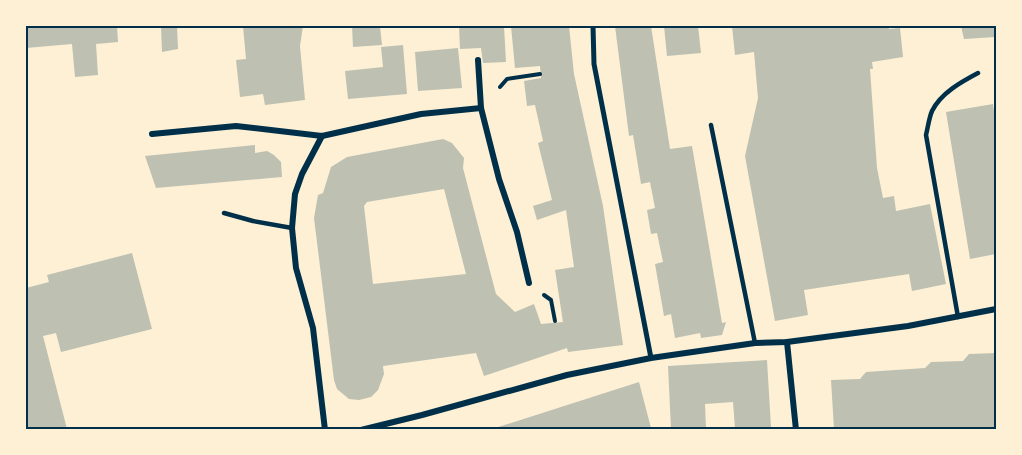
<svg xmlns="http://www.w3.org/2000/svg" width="1022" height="455" font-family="Lato,sans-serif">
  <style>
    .building { fill: #bec0b2; fill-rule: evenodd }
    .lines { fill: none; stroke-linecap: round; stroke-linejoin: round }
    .path { stroke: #003049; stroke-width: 4 }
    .service { stroke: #003049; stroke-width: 4.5 }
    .pedestrian { stroke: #003049; stroke-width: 5 }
    .minor { stroke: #003049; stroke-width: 6 }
    .neatline { fill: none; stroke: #003049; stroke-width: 2 }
  </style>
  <rect width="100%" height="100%" fill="#fdf0d5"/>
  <g class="building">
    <path d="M26,26h91l1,16 -22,2 2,31 -23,2 -3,-33 -46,4z"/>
    <path d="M161,26h16l1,23 -16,3z"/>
    <path d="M243,26h60l-3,20 5,54 -40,5 -2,-11 -23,3 -4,-37 10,-1z"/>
    <path d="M352,26h28l2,19 -29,2z"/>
    <path d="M459,26h45l2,36 -23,1 -2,-15 -21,1z"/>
    <path d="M511,26h58l5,48 29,132 20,139 -55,7 -1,-4 -83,28 -8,-23 -93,13 1,8 -6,16 -7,7 -12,3 -10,-1 -12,-10 -3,-9 -20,-162 4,-23 5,-2 8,-26 16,-10 96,-18 9,4 12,15 -1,10 33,126 19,18 19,-8 7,20 22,-2 -8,-52 19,-3 -8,-57 -29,10 -4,-14 19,-6 -14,-57 5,-2 -8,-36 -8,1 -3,-25 17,-3 -1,-12 -25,2zM444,189l22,85 -93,10 -9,-78 3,-4z"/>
    <path d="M615,26h36l19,123 22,-3 30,177 4,-1 -4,13 -21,3 -1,-5 -25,5 -4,-24 -7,2 -9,-52 8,-2 -6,-29 -6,1 -4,-24 8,-2 -5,-26 -9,2 -8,-49 -4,1z"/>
    <path d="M664,26h34l3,27 -34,3z"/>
    <path d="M732,26h156l1,3 11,-1 3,29 -31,5 1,7h-3l7,99 6,30 11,-2 2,15 34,-7 16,80 -34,7 -3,-17 -105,16 4,25 -33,6 -30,-165 13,-58 -4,-46 -19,3z"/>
    <path d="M961,26h35v11l-32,2z"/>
    <path d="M403,45l4,49 -59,5 -3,-28 38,-4 -2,-20z"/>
    <path d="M458,48l4,40 -44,3 -3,-39z"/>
    <path d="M993,104l3,23v127l-26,5 -24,-147z"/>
    <path d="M255,145v8l12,-2 7,4 7,7 1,15 -126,11 -11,-32z"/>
    <path d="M132,253l20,76 -91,23 -5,-19 -13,3 24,93h-41v-141l23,-6 -2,-7z"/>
    <path d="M996,353v76h-162l-3,-49 29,-1 6,-7 59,-4 6,-6 32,-1 6,-7z"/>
    <path d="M767,360l4,67 -36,2 -2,-27 -28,2 1,25h-35l-3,-63z"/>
    <path d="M639,382l12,46 -3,1h-156z"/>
  </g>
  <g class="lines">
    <g class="path">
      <path d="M500,87l7,-8 33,-5"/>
      <path d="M544,295l7,5 4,21"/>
    </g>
    <g class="service">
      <path d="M711,125l44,218"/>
      <path d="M224,213l29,8 39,7"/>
      <path d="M958,317l-32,-182c2,-8 3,-17 6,-24 9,-18 29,-29 46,-38"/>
    </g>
    <path class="pedestrian" d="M593,26l1,38 57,294"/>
    <g class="minor">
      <path d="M478,60l3,48 18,71 18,53 12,51"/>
      <path d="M152,134l84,-8 86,10 99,-22 60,-6"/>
      <path d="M322,136l-20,38 -7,20 -3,34 4,40 17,60 12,102"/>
      <path d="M787,342l9,88"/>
      <path d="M361,430l61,-15 145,-40 84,-17 104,-15 32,-1 121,-16 88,-17"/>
    </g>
  </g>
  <rect width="1022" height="455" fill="none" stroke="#fdf0d5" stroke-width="54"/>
  <rect x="27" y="27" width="968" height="401" class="neatline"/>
</svg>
